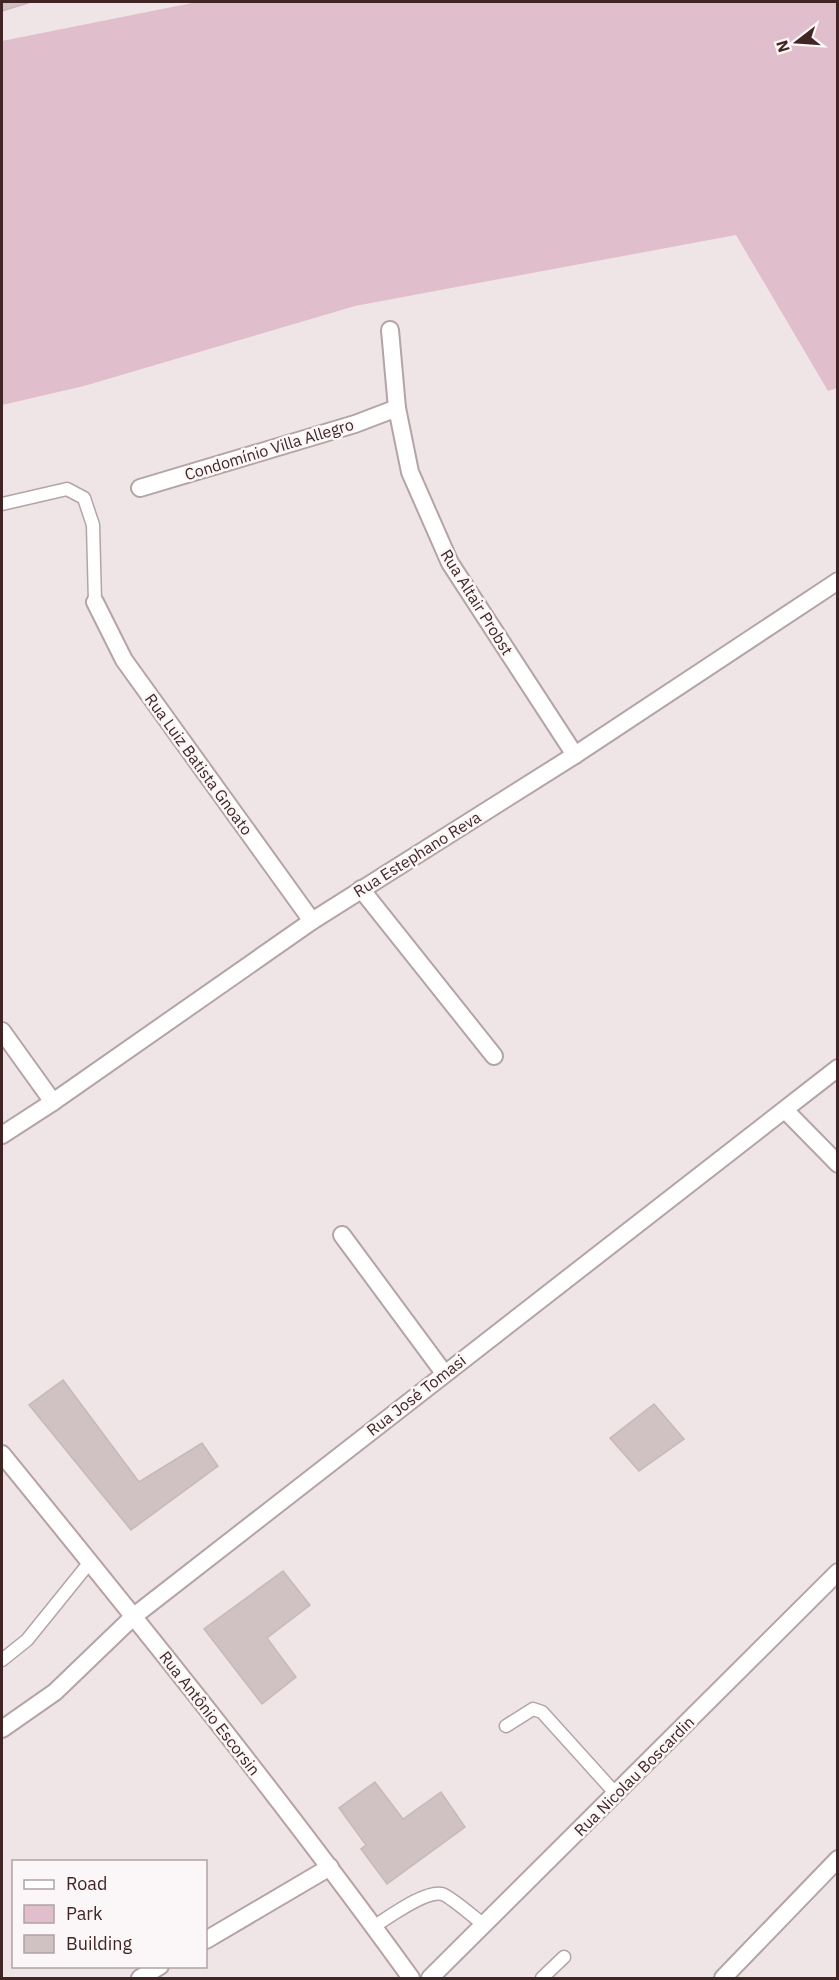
<svg xmlns="http://www.w3.org/2000/svg" width="839" height="1980" font-family="'IBM Plex Sans',sans-serif">
  <style>
    .green { fill: #e0becc }
    .building { fill: #d0c1c2; stroke: #c9b8b9; stroke-width: 1.5 }
    .lines { fill: none; stroke-linecap: round; stroke-linejoin: round }
    .service-casing { stroke: #b4a4a5; stroke-width: 15 }
    .minor-casing { stroke: #b4a4a5; stroke-width: 20 }
    .tertiary-casing { stroke: #b4a4a5; stroke-width: 20 }
    .secondary-casing { stroke: #b8a1a1; stroke-width: 20 }
    .service { stroke: #fff; stroke-width: 12 }
    .minor { stroke: #fff; stroke-width: 16 }
    .tertiary { stroke: #fff; stroke-width: 16 }
    .secondary { stroke: #fff; stroke-width: 16 }
    .labels { text-anchor: middle; stroke-width: 5; stroke-linejoin: round; paint-order: stroke }
    .street-label { font-size: 16px; fill: #412524; stroke: #fbf6f7 }
  </style>
  <rect width="100%" height="100%" fill="#efe5e7"/>
  <path class="green" d="M197,2h640v386l-9,3 -92,-156 -381,71 -271,80 -82,19v-364z"/>
  <g class="building">
    <path d="M2,2h26v1l-26,8z"/>
    <path d="M63,1380l76,102 63,-39 16,23 -87,64 -102,-125z"/>
    <path d="M654,1404l30,35 -45,32 -29,-33z"/>
    <path d="M283,1571l27,34 -43,33 29,39 -34,27 -58,-75z"/>
    <path d="M375,1782l28,37 38,-27 24,35 -78,57 -26,-35 5,-4 -27,-37z"/>
  </g>
  <g class="lines">
    <g class="service-casing">
      <g id="service">
        <path d="M2,504l65,-15 17,9 9,27 2,77"/>
        <path d="M2,1660l25,-20 63,-78"/>
        <path d="M506,1726l27,-17 9,3 74,82"/>
        <path d="M373,1927c15,-9 52,-37 69,-33 8,2 34,25 42,31"/>
        <path d="M542,1978l22,-21"/>
      </g>
    </g>
    <g class="minor-casing">
      <g id="minor">
        <path d="M390,330l7,78 13,64 40,91 125,192"/>
        <path d="M140,488l215,-64 42,-16"/>
        <path d="M95,602l29,58 188,261"/>
        <path d="M361,889l133,167"/>
        <path d="M2,1031l51,71"/>
        <path d="M785,1110l53,54"/>
        <path d="M2,1135l51,-33 259,-181 263,-166 263,-174"/>
        <path d="M342,1235l102,138"/>
        <path d="M206,1940l124,-73"/>
        <path d="M140,1978l20,-12"/>
        <path d="M430,1978l408,-406"/>
        <path d="M723,1978l115,-119"/>
      </g>
    </g>
    <g class="tertiary-casing">
      <path id="tertiary" d="M2,1729l53,-37 79,-76 704,-548"/>
    </g>
    <g class="secondary-casing">
      <path id="secondary" d="M2,1454c140,172 279,344 409,524"/>
    </g>
    <use href="#service" class="service"/>
    <use href="#minor" class="minor"/>
    <use href="#tertiary" class="tertiary"/>
    <use href="#secondary" class="secondary"/>
  </g>
  <g class="labels">
    <g class="street-label">
      <text transform="translate(269 449) rotate(-17)" y="6">Condomínio Villa Allegro</text>
      <text transform="translate(477 602) rotate(58)" y="6">Rua Altair Probst</text>
      <text transform="translate(199 764) rotate(54)" y="6">Rua Luiz Batista Gnoato</text>
      <text transform="translate(417 854) rotate(-32)" y="6">Rua Estephano Reva</text>
      <text transform="translate(416 1395) rotate(-38)" y="6">Rua José Tomasi</text>
      <text transform="translate(210 1713) rotate(52)" y="6">Rua Antônio Escorsin</text>
      <text transform="translate(634 1776) rotate(-45)" y="6">Rua Nicolau Boscardin</text>
    </g>
  </g>
  <rect width="839" height="1980" fill="none" stroke="#412524" stroke-width="6"/>
  <rect x="12" y="1860" width="195" height="108" fill="#fbf6f7" stroke="#b1a2a3" stroke-width="1.5"/>
  <rect x="24" y="1880" width="30" height="9" fill="#ffffff" stroke="#b1a2a3" stroke-width="1.5"/>
  <text x="66" y="1890" font-size="18" fill="#412524">Road</text>
  <rect x="24" y="1905" width="30" height="18" fill="#e0becc" stroke="#b1a2a3" stroke-width="1.5"/>
  <text x="66" y="1920" font-size="18" fill="#412524">Park</text>
  <rect x="24" y="1935" width="30" height="18" fill="#d0c1c2" stroke="#b1a2a3" stroke-width="1.5"/>
  <text x="66" y="1950" font-size="18" fill="#412524">Building</text>
  <g transform="translate(797 42) rotate(253)" stroke="#fbf6f7" stroke-width="4.5" paint-order="stroke">
  <path d="M0-4.5L10 22L0 15L-10 22Z" fill="#412524"/>
  <text y="-9" font-size="16" font-weight="bold" text-anchor="middle" fill="#412524">N</text>
  </g>
</svg>
